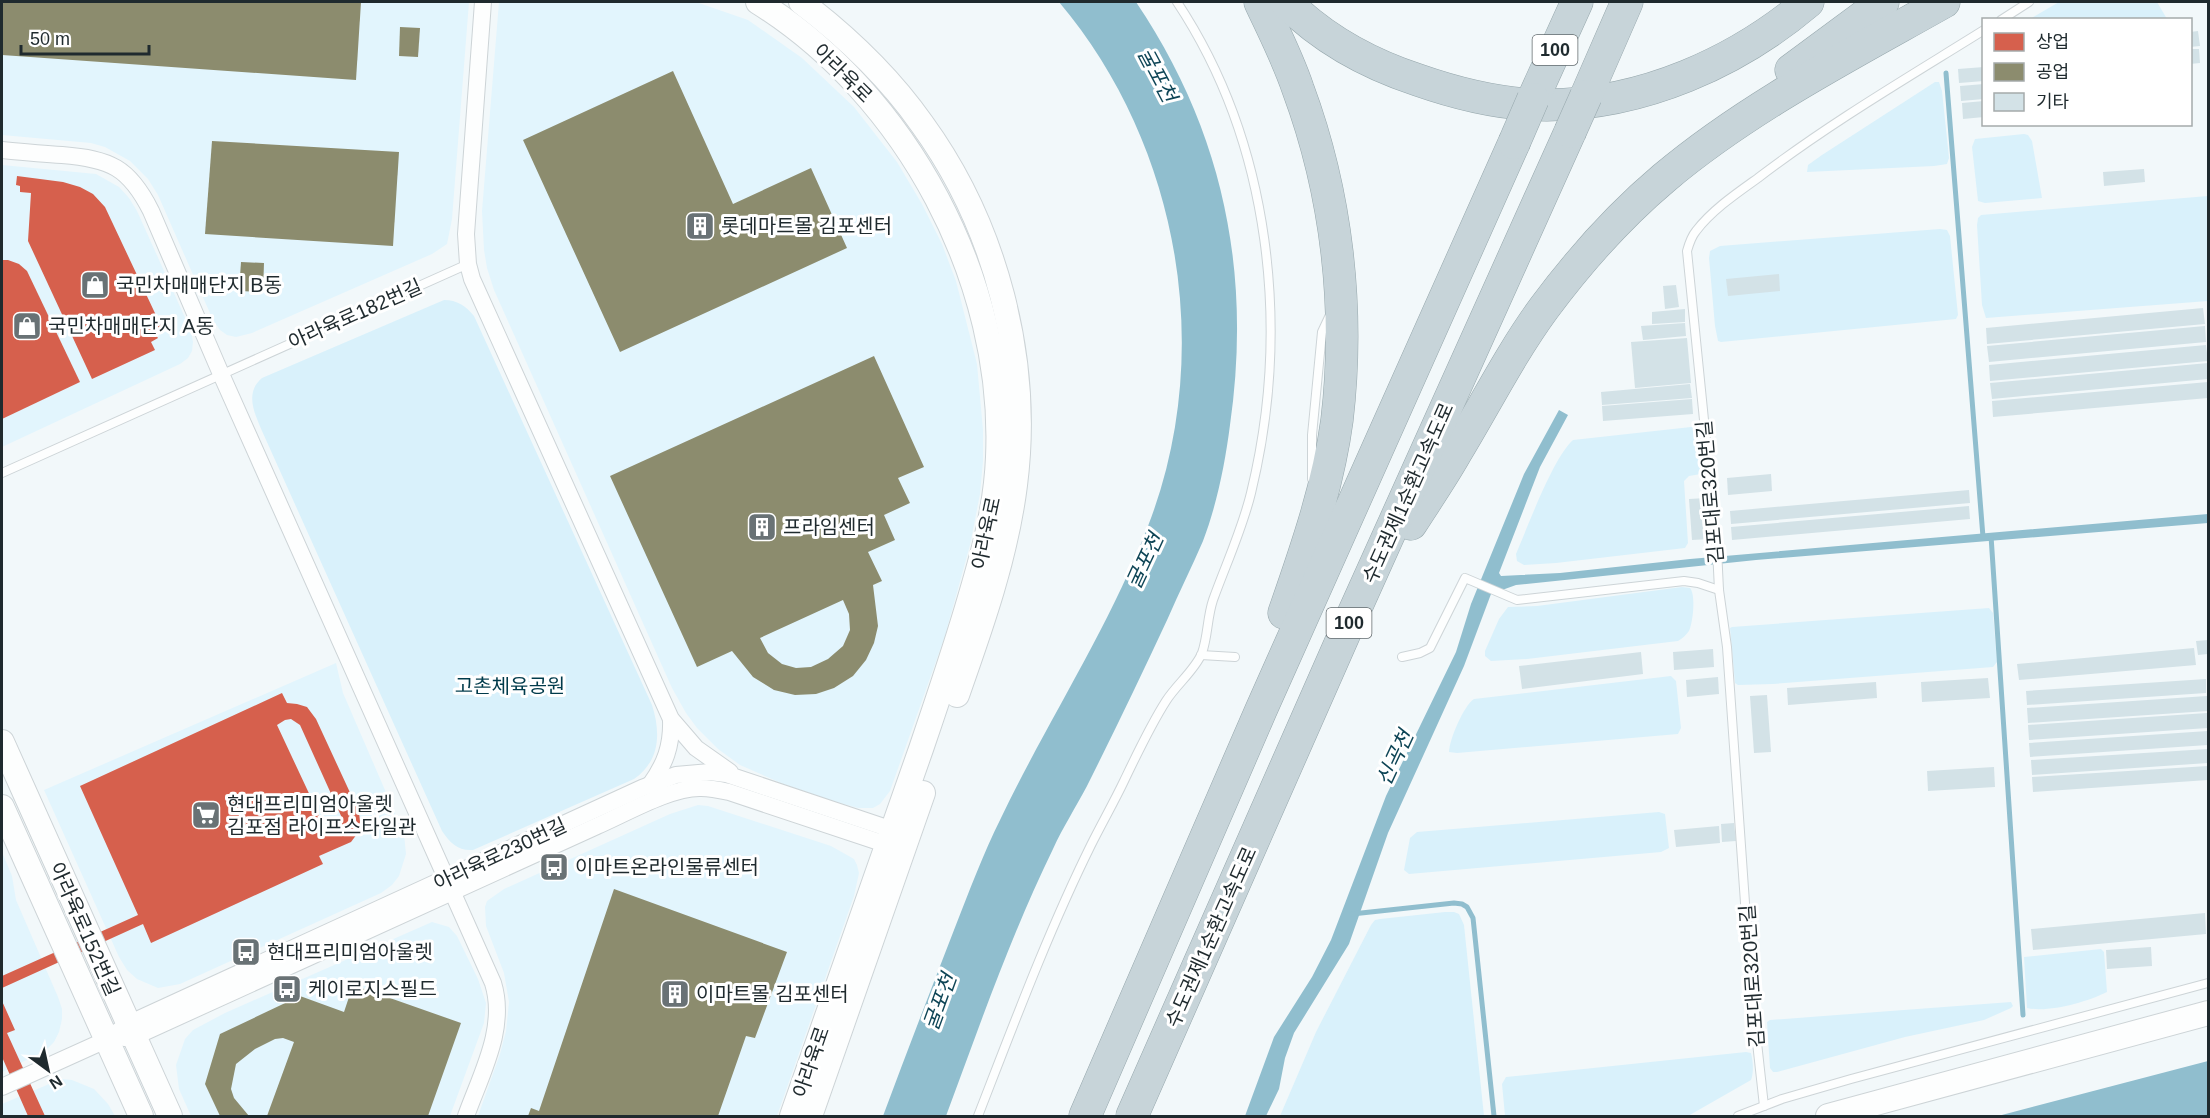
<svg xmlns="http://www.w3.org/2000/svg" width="2210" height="1118" font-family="Arial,'Noto Sans KR',sans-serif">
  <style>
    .built { fill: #e2f5fd }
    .green { fill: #d9f1fb }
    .water { fill: #90bece }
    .shops { fill: #d6604d; fill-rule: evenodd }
    .industry { fill: #8c8c6e; fill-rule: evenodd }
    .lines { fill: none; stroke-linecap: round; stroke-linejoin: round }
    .stream { stroke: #90bece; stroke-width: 5 }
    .building { fill: #d3e2e7 }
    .lane-casing { stroke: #cdd4d7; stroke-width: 10 }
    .street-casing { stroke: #cdd4d7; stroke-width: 18 }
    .secondary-casing { stroke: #cdd4d7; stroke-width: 26 }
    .highway-casing { stroke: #96a7ac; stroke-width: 33 }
    .lane { stroke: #fdfefe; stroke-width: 8 }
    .street { stroke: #fdfefe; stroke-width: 16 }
    .secondary { stroke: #fdfefe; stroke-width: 24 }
    .highway { stroke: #c7d4d9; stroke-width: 32 }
    .highway-bridge-casing { stroke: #96a7ac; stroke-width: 33; stroke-linecap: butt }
    .highway-bridge { stroke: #c7d4d9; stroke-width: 32 }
    .labels { text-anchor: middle; stroke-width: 6; stroke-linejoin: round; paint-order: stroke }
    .shield { fill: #fff; stroke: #626a6d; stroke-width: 1.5 }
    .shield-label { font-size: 18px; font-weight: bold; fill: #1f2a2e }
    .street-label { font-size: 20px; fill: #1f2a2e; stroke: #fff }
    .poi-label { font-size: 20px; fill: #1f2a2e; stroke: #fff; text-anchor: start }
    .park-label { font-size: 20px; fill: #003b4b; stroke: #fff }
    .water-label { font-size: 21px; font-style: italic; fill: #0e4556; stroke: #fff }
  </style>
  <rect width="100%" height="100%" fill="#f2f8fa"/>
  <g class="built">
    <path d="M2,2h467l-17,217 -5,25 -15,10 -180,79 -16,4 -9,-2 -7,-5 -7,-10 -55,-125 -10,-16 -18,-18 -25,-14 -14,-4 -89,-8z"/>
    <path d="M499,2h197l52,18 54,38 52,49 43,55 25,42 20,40 14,37 21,83 6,66v31l-3,33 -10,51 -25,91 -55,155 -10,13 -7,4h-15l-25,-7 -52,-18 -41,-18 -22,-16 -21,-21 -11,-15 -14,-25 -178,-398 -7,-22 -3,-18 -2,-39z"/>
    <path d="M2,165l94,9 23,13 10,11 8,13 54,120 2,11 -1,9 -4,7 -8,6 -178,83z"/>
    <path d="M336,663l7,30 61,141 2,20 -7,22 -7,9 -11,8 -201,91 -22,4 -21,-9 -10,-9 -8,-13 -75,-167z"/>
    <path d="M698,805l10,1 123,40 23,13 3,6 2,8 -5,23 -77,220h-299l22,-62 6,-23 3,-29 -5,-29 -18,-47 -1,-19 2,-6 17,-12 166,-75z"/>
    <path d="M2,852l10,24 4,24 42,97 4,12v10l-3,13 -5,10 -9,9 -43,21z"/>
    <path d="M432,922l17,5 8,9 21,43 8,24 -2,20 -34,93h-259l-12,-27 -3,-24 9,-26 8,-9 32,-17z"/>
    <path d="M61,1079l11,1 22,9 14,15 7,12h-113v-12z"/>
  </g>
  <g class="green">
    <path d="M2059,2h98l10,17h-137z"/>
    <path d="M1935,82h4l3,9 7,67 -2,6 -13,2 -127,6 1,-7 14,-10z"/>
    <path d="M2024,134l4,1 4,6 10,57 -57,5 -7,-2 -6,-54 3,-8z"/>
    <path d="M2208,196v105l-222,17 -4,-13 -5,-80 1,-7 3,-3z"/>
    <path d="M1940,229l7,1 3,6 8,79 -2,4 -235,23 -3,-1 -3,-15 -6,-68 1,-7 10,-5z"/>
    <path d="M444,300c13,0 22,6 30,16l178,389c9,28 8,56 -18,74l-161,71c-15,1 -23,-7 -31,-19l-180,-400c-7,-17 -18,-38 0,-53z"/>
    <path d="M1691,427l5,1 3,3 5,40 -3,3 -12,2 -5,5 4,62 -3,5 -129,15 -32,2 -7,-4 -1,-7c12,-28 37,-96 57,-114z"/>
    <path d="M1682,587l8,1c6,7 3,34 -1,43 -3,4 -6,7 -11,10l-151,18 -36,2 -6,-5v-5l14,-32 9,-12 29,-1z"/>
    <path d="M1989,608l4,5 4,49 -4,5 -220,17 -35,1 -3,-2 -5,-55 2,-1z"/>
    <path d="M1671,676l5,5 5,47 -3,6 -221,19 -8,-1c0,-12 15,-47 25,-53z"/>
    <path d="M1659,812l6,2 4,34 -8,4 -252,22 -5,-4 6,-32 7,-6z"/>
    <path d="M1445,912h9l5,2 5,11 20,191h-204l36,-84 55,-107 4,-5 5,-1z"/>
    <path d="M2101,949l3,3 3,40c-20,10 -59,21 -80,16l-3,-51z"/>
    <path d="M2011,1002l2,4 -2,2 -27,12 -79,17 -128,35h-4l-3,-4 -3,-46 3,-2z"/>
    <path d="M1746,1052l5,1c2,8 3,19 0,27l-63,36h-183l-3,-32 4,-7z"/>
  </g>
  <g class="water">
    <path d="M1059,2h77c87,129 116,269 94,423 -5,39 -13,79 -27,116 -11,26 -24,51 -35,77 -26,56 -53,112 -81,168 -11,21 -24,41 -34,63 -42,86 -74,178 -107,267h-63c23,-62 47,-124 71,-186 15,-38 29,-76 47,-112 47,-98 108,-190 147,-292 68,-175 31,-382 -89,-524z"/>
    <path d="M1559,410l9,5 -28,52 -41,106 2,3 59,-3 130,-14 518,-45v9l-452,37 -240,25 -25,9 -27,72 -76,167 -39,111 -55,89 -9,25 -6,31 -13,27h-21l29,-79 38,-60 19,-37 55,-144 70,-144 15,-48 53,-130z"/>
    <path d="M2208,1061v55h-210z"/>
  </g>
  <g class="shops">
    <path d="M17,176l46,6 17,5 13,7 12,13 57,121 -8,4 4,6 -7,4 4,8 -63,29 -64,-138 3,-48 -11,-1v-6l-4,-1z"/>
    <path d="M2,260h6l11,4 8,7 53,111 -78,37z"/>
    <path d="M282,693l5,10 10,1 10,3 9,12 43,93 1,10 -3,12 -6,8 -32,14 4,8 -172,79 -8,-19 -141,64v-12l136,-61 -58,-129zM291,719l9,6 42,93v6l-8,8 -6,2 -51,-109 8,-5z"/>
    <path d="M2,1001l13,29 -8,3 38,83h-17l-26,-59z"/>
  </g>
  <g class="industry">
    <path d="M2,2h359l-5,78 -354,-25z"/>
    <path d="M400,27l20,1 -2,29 -19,-1z"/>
    <path d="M673,71l60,133 78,-36 36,80 -227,104 -97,-212z"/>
    <path d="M212,141l187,11 -6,94 -188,-12z"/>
    <path d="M241,262l23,1 -1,29 -24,-1z"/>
    <path d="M874,356l50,111 -26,11 12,25 -26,12 11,25 -27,12 14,29 -9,4 5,41 -4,17 -8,17 -13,16 -19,12 -18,6 -21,1 -21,-5 -21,-13 -21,-26 -35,16 -87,-191zM843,600l6,14 1,16 -7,16 -15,13 -17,8 -15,1 -14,-4 -14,-11 -8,-15z"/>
    <path d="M614,889l173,63 -32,86 -9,-2 -28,80h-190l3,-8 8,3z"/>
    <path d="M353,985l108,38 -33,93h-161l27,-74 -11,-4 -8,1 -20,10 -19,15 -5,25 3,9 15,18h-29l-15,-32 15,-50 80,-38 44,16z"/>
  </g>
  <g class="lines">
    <g class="stream">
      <path d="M1946,73l37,464"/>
      <path d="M1991,536l32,479"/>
      <path d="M1352,914l102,-11 8,1 5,3 6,11 21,198"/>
    </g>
  </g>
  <g class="building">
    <path d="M2198,31l2,15 -10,1v-15z"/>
    <path d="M2190,49h9l1,14 -10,1z"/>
    <path d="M1984,67v14l-25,2 -1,-14z"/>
    <path d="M1984,84v15l-23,2 -1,-15z"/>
    <path d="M1984,101v16l-21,2 -1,-16z"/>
    <path d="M2144,169l1,13 -41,4 -1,-14z"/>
    <path d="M1779,274l1,17 -52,5 -2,-17z"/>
    <path d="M1676,285l3,22 -14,2 -2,-23z"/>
    <path d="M2203,308l2,16 -218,20 -1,-16z"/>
    <path d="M1685,309v13l-33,2v-12z"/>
    <path d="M1685,323l1,13 -43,4 -2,-14z"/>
    <path d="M2205,326l1,16 -217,20 -2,-16z"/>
    <path d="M1687,338l4,45 -56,5 -4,-46z"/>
    <path d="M2206,345l2,16 -218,20 -1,-16z"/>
    <path d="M2208,363v16l-216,20 -2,-16z"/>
    <path d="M2208,382v16l-215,19 -1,-16z"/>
    <path d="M1690,384l2,14 -90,7 -1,-13z"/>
    <path d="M1692,399l1,15 -90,7 -1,-15z"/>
    <path d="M1771,474l1,17 -44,4 -1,-17z"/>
    <path d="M1969,490l1,13 -239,21 -1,-13z"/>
    <path d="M1706,498l4,41 -18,1 -3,-41z"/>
    <path d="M1969,506l1,13 -238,21 -1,-13z"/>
    <path d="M2208,640v14l-10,1 -2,-14z"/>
    <path d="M2194,648l2,17 -177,15 -2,-16z"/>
    <path d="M1713,649l1,18 -40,3 -1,-18z"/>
    <path d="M1641,652l2,22 -121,15 -3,-23z"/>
    <path d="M1718,677l1,17 -32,3 -1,-17z"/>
    <path d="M1988,678l2,20 -68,4 -1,-20z"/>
    <path d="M2206,679v14l-179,12 -1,-14z"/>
    <path d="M1876,682l1,16 -89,7 -1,-17z"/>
    <path d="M1767,695l4,57 -17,1 -4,-57z"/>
    <path d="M2207,696l1,15 -180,12 -1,-15z"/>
    <path d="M2207,713l1,15 -179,12 -1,-15z"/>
    <path d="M2208,731v14l-178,12 -1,-14z"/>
    <path d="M2208,749v14l-176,12 -1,-15z"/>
    <path d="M2208,766v14l-175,12 -1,-15z"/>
    <path d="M1994,767l1,20 -67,4 -1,-20z"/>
    <path d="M1734,823l2,18 -14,1 -1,-18z"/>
    <path d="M1719,826l1,17 -44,4 -2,-17z"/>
    <path d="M2205,913l1,21 -173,16 -2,-21z"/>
    <path d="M2151,947l1,19 -45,3 -1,-19z"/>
  </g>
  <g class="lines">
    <g class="lane-casing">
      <g id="lane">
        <path d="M2001,20l28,-18"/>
        <path d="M2,473l466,-209"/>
        <path d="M1312,479v-44l10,-103 8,-17"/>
        <path d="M1201,655l34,2"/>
        <path d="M1402,657l18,-4 10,-5 35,-70 52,22 167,-19 14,2 21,7"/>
        <path d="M1764,1106l-13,-118 -24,-341 -8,-57 -2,-41 -30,-298c2,-7 4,-14 9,-20 16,-21 41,-38 62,-53 72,-55 149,-100 226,-148"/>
        <path d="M978,1116c35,-90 70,-184 113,-271 11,-22 23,-43 33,-64 13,-27 26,-55 42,-80 10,-16 29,-31 36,-48 6,-17 5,-35 11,-53 13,-36 29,-70 38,-107 40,-164 20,-349 -74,-491"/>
        <path d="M1738,1116l44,-17 69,-20 357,-96"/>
      </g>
    </g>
    <g class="street-casing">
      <g id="street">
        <path d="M483,2l-17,232 2,30 4,15 199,440 25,29 34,24"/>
        <path d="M2,150c20,2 40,4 60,5 48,4 67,12 89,56l70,163 272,609c14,45 -12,91 -27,133"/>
        <path d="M650,785c15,-21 22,-39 21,-66"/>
        <path d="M124,1038l10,-1 463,-211c28,-12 74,-39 104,-38 10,0 19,2 28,4l168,56"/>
        <path d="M2,1087l104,-47 22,-16 514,-236 34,-13 34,-3 16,2 176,59"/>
      </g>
    </g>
    <g class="secondary-casing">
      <g id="secondary">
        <path d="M758,2c149,93 248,279 240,455 -2,52 -16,101 -31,151 -14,47 -30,94 -46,141 -43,122 -86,245 -129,367"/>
        <path d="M801,2c46,35 88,75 121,122 74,102 109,236 93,361 -9,72 -34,142 -58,210"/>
        <path d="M2,742l168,374"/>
        <path d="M2,807l139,309"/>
        <path d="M810,1116l113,-323"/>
        <path d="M1828,1116l380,-103"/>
      </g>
    </g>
    <g class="highway-casing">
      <g id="highway">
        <path d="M1260,2c13,28 28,57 38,87 39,105 52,220 39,331 -9,67 -31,130 -53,193"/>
        <path d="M1286,2c36,36 83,62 132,78 40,14 86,25 129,25 96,-1 189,-42 261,-103"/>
        <path d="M1791,70l92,-68"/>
        <path d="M1586,96l41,-94"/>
        <path d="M1533,99l44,-97"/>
        <path d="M1411,524c16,-25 32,-48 46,-73 29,-48 54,-98 87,-143 35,-47 76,-93 120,-130 83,-70 186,-123 280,-176"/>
        <path d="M1085,1116l176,-406 253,-567"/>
        <path d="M1132,1116l218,-495 220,-489"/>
      </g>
    </g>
    <use href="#lane" class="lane"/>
    <use href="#street" class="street"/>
    <use href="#secondary" class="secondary"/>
    <use href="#highway" class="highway"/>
    <g class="highway-bridge-casing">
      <g id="highway-bridge">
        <path d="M1570,132l16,-36"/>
        <path d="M1514,143l19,-44"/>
      </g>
    </g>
    <use href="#highway-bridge" class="highway-bridge"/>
  </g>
  <defs>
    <g id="building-square" transform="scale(1.5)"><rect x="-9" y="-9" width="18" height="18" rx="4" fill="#697275" stroke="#fff"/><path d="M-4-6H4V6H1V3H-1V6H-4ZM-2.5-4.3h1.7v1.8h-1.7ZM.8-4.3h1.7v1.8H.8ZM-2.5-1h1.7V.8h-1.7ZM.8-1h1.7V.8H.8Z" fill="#fff"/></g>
    <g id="shop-square" transform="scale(1.5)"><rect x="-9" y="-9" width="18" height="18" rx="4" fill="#697275" stroke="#fff"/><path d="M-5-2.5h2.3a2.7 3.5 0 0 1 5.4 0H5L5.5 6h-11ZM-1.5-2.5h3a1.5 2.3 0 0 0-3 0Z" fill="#fff"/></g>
    <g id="supermarket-square" transform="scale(1.5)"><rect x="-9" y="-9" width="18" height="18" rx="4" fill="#697275" stroke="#fff"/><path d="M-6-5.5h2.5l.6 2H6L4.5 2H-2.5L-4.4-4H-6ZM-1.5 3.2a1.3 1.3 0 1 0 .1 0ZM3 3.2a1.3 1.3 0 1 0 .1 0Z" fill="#fff"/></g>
    <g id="bus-square" transform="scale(1.5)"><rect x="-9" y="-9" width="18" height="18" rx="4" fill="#697275" stroke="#fff"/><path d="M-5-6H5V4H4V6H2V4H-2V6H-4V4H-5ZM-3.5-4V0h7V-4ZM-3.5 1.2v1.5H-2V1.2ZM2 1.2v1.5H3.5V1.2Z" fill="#fff"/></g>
  </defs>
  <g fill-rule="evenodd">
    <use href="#building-square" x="700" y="226"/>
    <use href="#shop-square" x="95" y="285"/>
    <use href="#shop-square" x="27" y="326"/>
    <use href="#building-square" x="762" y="527"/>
    <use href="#supermarket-square" x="206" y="815"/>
    <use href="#bus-square" x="554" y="867"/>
    <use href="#bus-square" x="246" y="952"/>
    <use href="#bus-square" x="287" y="989"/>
    <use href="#building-square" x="675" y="994"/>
  </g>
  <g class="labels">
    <g class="shield">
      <rect x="1532.5" y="35" width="45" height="30" rx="4.5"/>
      <rect x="1326.5" y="608" width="45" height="30" rx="4.5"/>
    </g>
    <g class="shield-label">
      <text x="1555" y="56">100</text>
      <text x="1349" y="629">100</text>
    </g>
    <g class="street-label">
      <text transform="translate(843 73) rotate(45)" y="7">아라육로</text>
      <text transform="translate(355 314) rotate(-24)" y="7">아라육로182번길</text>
      <text transform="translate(1710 492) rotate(-95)" y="7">김포대로320번길</text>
      <text transform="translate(1408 493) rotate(-66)" y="7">수도권제1순환고속도로</text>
      <text transform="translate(986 533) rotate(-78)" y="7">아라육로</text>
      <text transform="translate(500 854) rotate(-25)" y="7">아라육로230번길</text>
      <text transform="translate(85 929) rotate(66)" y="7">아라육로152번길</text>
      <text transform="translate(1211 937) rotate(-66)" y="7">수도권제1순환고속도로</text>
      <text transform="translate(1752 976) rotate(-94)" y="7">김포대로320번길</text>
      <text transform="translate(811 1062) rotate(-71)" y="7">아라육로</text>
    </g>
    <g class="poi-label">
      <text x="721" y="233">롯데마트몰 김포센터</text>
      <text x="116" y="292">국민차매매단지 B동</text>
      <text x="48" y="333">국민차매매단지 A동</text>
      <text x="783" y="534">프라임센터</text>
      <text x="227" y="811">현대프리미엄아울렛<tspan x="227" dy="23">김포점 라이프스타일관</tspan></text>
      <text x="575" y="874">이마트온라인물류센터</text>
      <text x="267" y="959">현대프리미엄아울렛</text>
      <text x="308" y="996">케이로지스필드</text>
      <text x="696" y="1001">이마트몰 김포센터</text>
    </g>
    <g class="park-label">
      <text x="510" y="693">고촌체육공원</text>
    </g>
    <g class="water-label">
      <text transform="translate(1157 75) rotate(62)" y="7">굴포천</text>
      <text transform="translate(1145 561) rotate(-65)" y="7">굴포천</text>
      <text transform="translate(1395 758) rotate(-65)" y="7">신곡천</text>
      <text transform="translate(940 1002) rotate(-70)" y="7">굴포천</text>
    </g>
  </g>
  <rect width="2210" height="1118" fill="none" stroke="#1f2a2e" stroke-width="6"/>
  <rect x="1982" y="18" width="210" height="108" fill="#ffffff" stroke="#a5aaab" stroke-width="1.5"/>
  <rect x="1994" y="33" width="30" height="18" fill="#d6604d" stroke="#a5aaab" stroke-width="1.5"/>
  <text x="2036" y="48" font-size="18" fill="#1f2a2e">상업</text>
  <rect x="1994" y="63" width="30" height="18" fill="#8c8c6e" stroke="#a5aaab" stroke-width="1.5"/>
  <text x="2036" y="78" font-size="18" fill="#1f2a2e">공업</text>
  <rect x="1994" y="93" width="30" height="18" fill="#d3e2e7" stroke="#a5aaab" stroke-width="1.5"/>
  <text x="2036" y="108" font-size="18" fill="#1f2a2e">기타</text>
  <g transform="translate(48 1070) rotate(147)" stroke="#ffffff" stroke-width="4.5" paint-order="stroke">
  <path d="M0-4.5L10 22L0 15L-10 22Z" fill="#1f2a2e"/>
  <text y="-9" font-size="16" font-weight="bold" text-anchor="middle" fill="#1f2a2e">N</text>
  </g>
  <path d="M21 45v9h128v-9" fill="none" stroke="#1f2a2e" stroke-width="3"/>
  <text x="30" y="45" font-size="18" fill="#1f2a2e" stroke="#ffffff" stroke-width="4.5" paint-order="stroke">50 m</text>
</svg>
